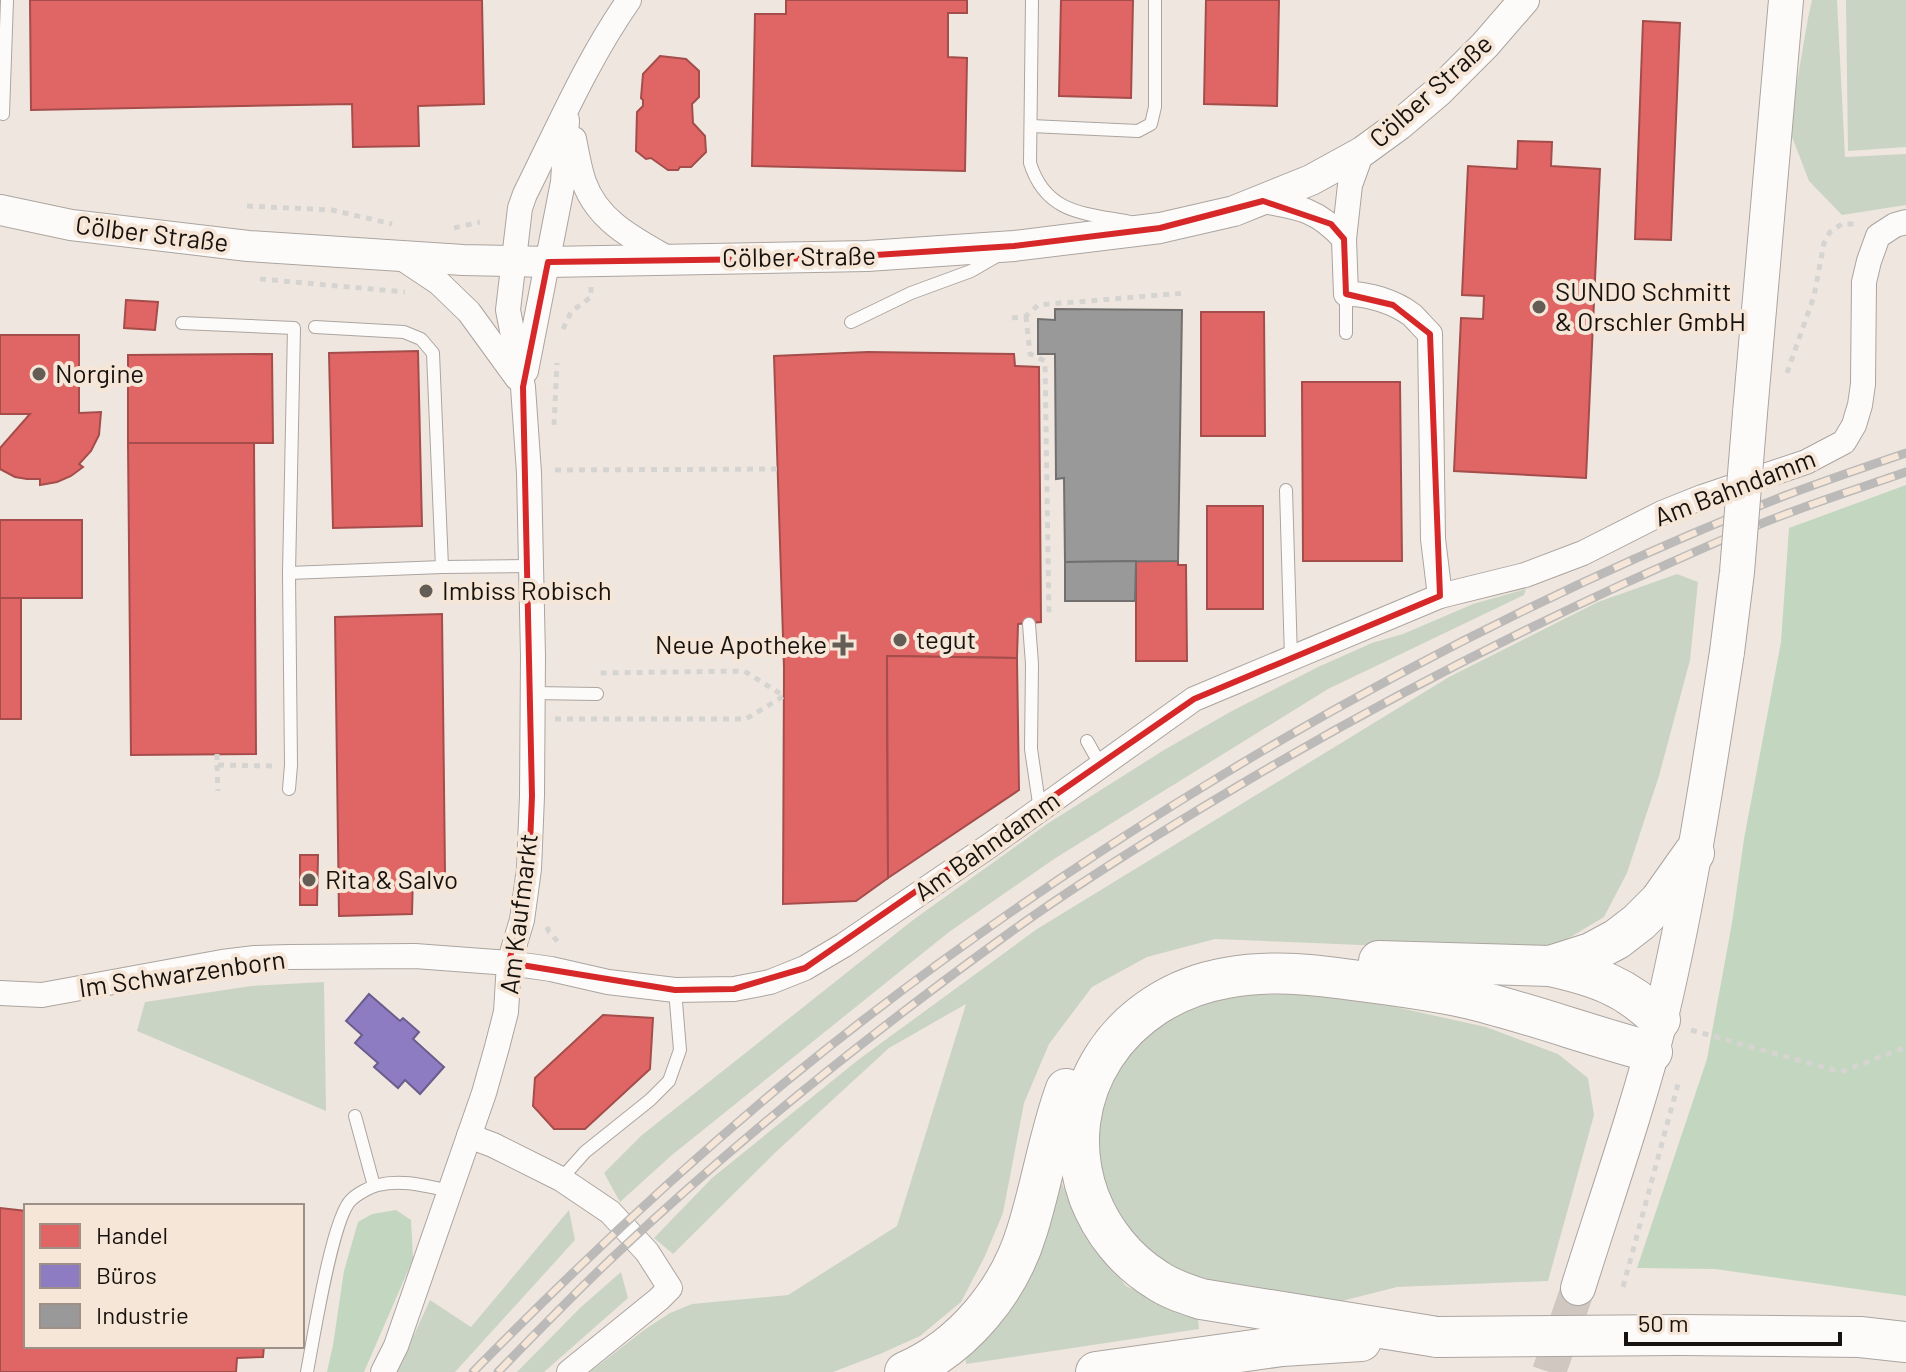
<svg xmlns="http://www.w3.org/2000/svg" width="1906" height="1372" font-family="Barlow,sans-serif">
  <style>
    .green { fill: #cad4c4 }
    .forest { fill: #c3d6bf }
    .shops { fill: #e06666; stroke: #a44d4b; stroke-width: 2 }
    .offices { fill: #8e7cc3; stroke: #6a5c8c; stroke-width: 2 }
    .industry { fill: #999; stroke: #72706f; stroke-width: 2 }
    .lines { fill: none; stroke-linecap: round; stroke-linejoin: round }
    .secondary-tunnel { stroke: #cfc7c0; stroke-width: 34; stroke-dasharray: 34 17; stroke-linecap: butt }
    .service-casing { stroke: #aba49f; stroke-width: 14 }
    .minor-casing { stroke: #aba49f; stroke-width: 26 }
    .tertiary-casing { stroke: #aba49f; stroke-width: 32 }
    .secondary-casing { stroke: #aba49f; stroke-width: 36 }
    .trunk-casing { stroke: #aba49f; stroke-width: 42 }
    .path { stroke: #d6d4d1; stroke-width: 5; stroke-dasharray: 6 6; stroke-linecap: butt }
    .service { stroke: #fdfbfa; stroke-width: 12 }
    .minor { stroke: #fdfbfa; stroke-width: 24 }
    .tertiary { stroke: #fdfbfa; stroke-width: 30 }
    .secondary { stroke: #fdfbfa; stroke-width: 34 }
    .trunk { stroke: #fdfbfa; stroke-width: 40 }
    .rail-casing { stroke: #bcbab8; stroke-width: 9 }
    .rail { stroke: #f6e6d8; stroke-width: 6; stroke-dasharray: 18; stroke-linecap: butt }
    .secondary-bridge-casing { stroke: #aba49f; stroke-width: 36; stroke-linecap: butt }
    .trunk-bridge-casing { stroke: #aba49f; stroke-width: 42; stroke-linecap: butt }
    .secondary-bridge { stroke: #fdfbfa; stroke-width: 34 }
    .trunk-bridge { stroke: #fdfbfa; stroke-width: 40 }
    .marked { fill: none; stroke: #d62828; stroke-width: 6; stroke-linejoin: round }
    .poi-dot { fill: #635d56; stroke: #f6e6d8; stroke-width: 3 }
    .labels { text-anchor: middle; stroke-width: 8; stroke-linejoin: round; paint-order: stroke }
    .street-label { font-size: 26px; fill: #17120d; stroke: #f6e6d8 }
    .poi-label { font-size: 26px; fill: #17120d; stroke: #f6e6d8; text-anchor: start }
  </style>
  <rect width="100%" height="100%" fill="#efe7df"/>
  <g class="green">
    <path d="M1812,0h25l8,157 61,-3v51l-64,10 -33,-34 -20,-52 19,-111z"/>
    <path d="M1846,0h60v147l-58,4z"/>
    <path d="M1677,574l21,8 -8,78 -31,116 -32,97 -23,44 -45,27 -53,7 -291,-12 -68,18 -55,30 -43,57 -25,59 -21,110 -18,43 -24,46 -41,34 -40,18 -47,18h-243l54,-42 26,-17 22,-9 96,-9 109,-69 69,-222 -77,44 -111,102 -105,104 -19,-16 58,-60 146,-118 179,-131 412,-252 149,-75z"/>
    <path d="M1526,589l-2,6 -196,94 -274,170 -105,73 -277,223 -52,47 -16,-29 38,-38 271,-215 134,-96 117,-74 66,-38 88,-45 54,-24 31,-9 70,-30z"/>
    <path d="M324,982l2,129 -189,-80 8,-29 106,-16z"/>
    <path d="M1306,994l85,12 95,21 72,27 30,24 6,37 -46,166 -151,6 -63,16 -169,-30 -55,-69 -17,-47 13,-75 16,-28 66,-51 55,-8z"/>
    <path d="M1060,1179l19,46 47,61 72,32 1,11 -233,35 -1,-12z"/>
    <path d="M569,1210l6,30 -120,132h-58l33,-72 41,27z"/>
    <path d="M621,1272l7,26 -84,74h-27l63,-64z"/>
  </g>
  <g class="forest">
    <path d="M1906,485v811l-191,-27 -78,-1 70,-209 25,-136 12,-84 37,-197 8,-114z"/>
    <path d="M396,1210l15,10 2,39 -49,113h-37l6,-27 11,-74 14,-49 14,-8z"/>
  </g>
  <g class="shops">
    <path d="M30,0h452l2,104 -66,2 1,40 -66,1 -1,-43 -321,6z"/>
    <path d="M786,0h181v13h-19v44l19,1 -2,113 -213,-5 3,-152h31z"/>
    <path d="M1061,0h72l-2,98 -72,-2z"/>
    <path d="M1206,0h73l-2,106 -73,-2z"/>
    <path d="M1643,21l37,2 -9,217 -36,-1z"/>
    <path d="M660,56l26,3 13,12v26l-7,7 1,19 12,13 1,16 -15,15h-11l-2,3h-10l-17,-12 -5,1 -10,-8 1,-39 6,-6v-6l-2,-2 2,-24z"/>
    <path d="M1518,141l34,1 -1,24 49,3 -14,309 -132,-7 7,-153 22,1 1,-23 -22,-1 6,-129 49,3z"/>
    <path d="M126,300l32,2 -3,28 -31,-2z"/>
    <path d="M1201,312h63l1,124h-64z"/>
    <path d="M0,335h79v78l22,-1 -2,23 -8,16 -12,13 4,3 -12,9 -14,6 -17,3v-6h-13l-12,-2 -15,-8v-21l30,-34h-30z"/>
    <path d="M418,351l4,175 -89,2 -4,-175z"/>
    <path d="M868,352l146,2 1,12 24,1 2,255 -23,2 -1,34 -130,-2 1,222 -32,23 -73,3 1,-236 -10,-312z"/>
    <path d="M272,354l1,89h-145v-88z"/>
    <path d="M1302,382h98l2,179h-99z"/>
    <path d="M128,443h126l2,311 -125,1z"/>
    <rect x="1207" y="506" width="56" height="103"/>
    <rect x="0" y="520" width="82" height="78"/>
    <path d="M1136,561h42v4h8l1,96h-51z"/>
    <rect x="0" y="598" width="21" height="121"/>
    <path d="M442,614l3,260 -32,2 -1,38 -73,2 -4,-299z"/>
    <path d="M887,656l130,2 2,132 -131,88z"/>
    <path d="M300,855h18l-1,50h-17z"/>
    <path d="M603,1015l50,3 -3,51 -65,60h-31l-21,-23 2,-28z"/>
    <path d="M0,1208l26,3v135h238l-1,11 -26,1 -1,14h-236z"/>
  </g>
  <path class="offices" d="M369,994l31,27 3,-3 16,14 -6,7 31,28 -24,27 -15,-14 -7,8 -24,-21 4,-4 -23,-20 7,-8 -16,-14z"/>
  <g class="industry">
    <path d="M1055,309l127,1 -4,251 -113,1 -1,-84 -8,1 -1,-125h-17v-35l17,1z"/>
    <path d="M1136,561l-1,40h-70v-39z"/>
  </g>
  <g class="lines">
    <path class="secondary-tunnel" d="M1549,1372l29,-84"/>
    <g class="service-casing">
      <g id="service">
        <path d="M1032,0l-2,163c16,51 54,50 100,59"/>
        <path d="M3,114l4,-114"/>
        <path d="M1031,126l107,5 13,-7 4,-17v-107"/>
        <path d="M851,322l60,-29 60,-22 26,-15"/>
        <path d="M182,323l112,5 -5,245 2,192 -2,24"/>
        <path d="M315,327l89,5 17,7 12,14 9,214"/>
        <path d="M1346,333v-39"/>
        <path d="M1286,490l5,168"/>
        <path d="M289,573l153,-6 88,-1"/>
        <path d="M1029,624l3,40 -1,85 9,61"/>
        <path d="M533,693l64,1"/>
        <path d="M1087,741l14,25"/>
        <path d="M355,1116l19,70"/>
        <path d="M561,1179l24,-27 65,-52 19,-19 11,-31 -5,-60"/>
        <path d="M307,1372c6,-31 25,-154 44,-172 6,-6 19,-13 27,-15 24,-6 48,1 72,6"/>
      </g>
    </g>
    <g class="minor-casing">
      <g id="minor">
        <path d="M574,139c3,14 5,29 10,43 14,40 52,58 87,78"/>
        <path d="M1362,152l-12,33 -6,54 2,55c21,-1 49,8 66,21 6,6 12,13 18,19l3,205 7,57"/>
        <path d="M1263,201c36,6 55,9 81,38"/>
        <path d="M397,255l42,28 30,29 48,66"/>
        <path d="M526,371l37,-189 4,-62"/>
        <path d="M0,993l42,2 180,-33 33,-4 34,-1 126,-1 94,7 42,6 57,13 67,8 59,-1 36,-7 35,-14 39,-23 145,-99 205,-147 246,-103 85,-21 58,-22 79,-40 40,-16 104,-35 38,-20 10,-17 6,-20 3,-21 1,-102 5,-21 9,-25 17,-11 11,-3"/>
        <path d="M469,1136l24,9 68,34 49,33 37,40 23,36 -11,11 -90,73"/>
        <path d="M383,1372l13,-26 88,-253 13,-46 9,-35 3,-49 13,-43 7,-51 3,-73 1,-140 -4,-183 -6,-86 -15,-77 12,-102 5,-14c33,-66 62,-134 104,-194"/>
      </g>
    </g>
    <g class="tertiary-casing">
      <path id="tertiary" d="M0,210l71,15 177,21 215,14 85,2 319,-6 147,-10 146,-18 74,-17 77,-31 51,-28 37,-27 40,-34 46,-46 39,-45"/>
    </g>
    <g class="secondary-casing">
      <g id="secondary">
        <path d="M1750,413l36,-413"/>
        <path d="M1578,1288c28,-89 59,-177 82,-267 29,-121 48,-246 67,-369"/>
      </g>
    </g>
    <g class="trunk-casing">
      <g id="trunk">
        <path d="M1379,961l171,5 41,-13 26,-14 22,-17 21,-21 34,-48"/>
        <path d="M1550,966c45,10 76,20 110,54"/>
        <path d="M1679,1335l181,2 46,5"/>
        <path d="M1437,1337l-236,-38c-15,-5 -31,-10 -44,-19 -31,-19 -55,-49 -68,-83 -37,-103 33,-201 137,-219 43,-8 83,-4 126,2 40,5 80,10 119,19 61,15 120,37 181,53"/>
        <path d="M905,1372c58,-25 104,-81 122,-141 15,-47 22,-96 39,-142"/>
        <path d="M1096,1372l186,-26 79,-5"/>
      </g>
    </g>
    <g class="path">
      <path d="M247,206l85,4 60,14"/>
      <path d="M454,228l26,-6"/>
      <path d="M260,279l145,13"/>
      <path d="M1026,316l4,38 15,7 4,257"/>
      <path d="M1012,318l14,-2 12,-11 148,-12"/>
      <path d="M563,329l8,-17 20,-15v-10"/>
      <path d="M1787,373l27,-77 10,-53 6,-11 12,-8h16"/>
      <path d="M554,425l3,-62"/>
      <path d="M555,470l223,-1"/>
      <path d="M555,719h191l38,-23 -40,-25 -144,2"/>
      <path d="M217,754v11l57,1"/>
      <path d="M217,765l1,26"/>
      <path d="M547,927l2,5 11,12"/>
      <path d="M1691,1030l150,42 65,-25"/>
      <path d="M1623,1287l55,-203"/>
    </g>
    <use href="#service" class="service"/>
    <use href="#minor" class="minor"/>
    <use href="#tertiary" class="tertiary"/>
    <use href="#secondary" class="secondary"/>
    <use href="#trunk" class="trunk"/>
    <g class="rail-casing">
      <g id="rail">
        <path d="M473,1372c99,-101 201,-197 310,-288 102,-84 210,-162 320,-234 214,-140 443,-260 681,-354 40,-15 81,-29 122,-43"/>
        <path d="M498,1372c37,-38 75,-77 114,-114 125,-118 260,-226 400,-327 78,-56 160,-106 243,-155 119,-70 242,-134 368,-192 56,-25 113,-52 171,-73 37,-14 75,-26 112,-39"/>
      </g>
    </g>
    <use href="#rail" class="rail"/>
    <g class="secondary-bridge-casing">
      <path id="secondary-bridge" d="M1727,652l10,-80 13,-159"/>
    </g>
    <g class="trunk-bridge-casing">
      <path id="trunk-bridge" d="M1437,1337l242,-2"/>
    </g>
    <use href="#secondary-bridge" class="secondary-bridge"/>
    <use href="#trunk-bridge" class="trunk-bridge"/>
  </g>
  <path class="marked" d="M1263,201l68,23 13,15 2,55 47,11 37,29 10,262 -246,103 -389,269 -71,21 -59,1 -166,-27 20,-94 3,-73 -9,-409 25,-125 281,-4 185,-12 146,-18z"/>
  <g class="poi-dot">
    <circle cx="1539" cy="307" r="8"/>
    <circle cx="39" cy="374" r="8"/>
    <circle cx="426" cy="591" r="8"/>
    <circle cx="900" cy="640" r="8"/>
    <path d="M839 633h8v8h8v8h-8v8h-8v-8h-8v-8h8z"/>
    <circle cx="309" cy="880" r="8"/>
  </g>
  <g class="labels">
    <g class="street-label">
      <text transform="translate(1431 91) rotate(-42)" y="9">Cölber Straße</text>
      <text transform="translate(152 234) rotate(7)" y="9">Cölber Straße</text>
      <text transform="translate(799 257) rotate(-1)" y="9">Cölber Straße</text>
      <text transform="translate(1735 488) rotate(-21)" y="9">Am Bahndamm</text>
      <text transform="translate(987 846) rotate(-35)" y="9">Am Bahndamm</text>
      <text transform="translate(519 914) rotate(-83)" y="9">Am Kaufmarkt</text>
      <text transform="translate(182 974) rotate(-8)" y="9">Im Schwarzenborn</text>
    </g>
    <g class="poi-label">
      <text x="1555" y="301">SUNDO Schmitt<tspan x="1555" dy="30">&amp; Orschler GmbH</tspan></text>
      <text x="55" y="383">Norgine</text>
      <text x="442" y="600">Imbiss Robisch</text>
      <text x="916" y="649">tegut</text>
      <text x="827" y="654" text-anchor="end">Neue Apotheke</text>
      <text x="325" y="889">Rita &amp; Salvo</text>
    </g>
  </g>
  <rect x="24" y="1204" width="280" height="144" fill="#f6e6d8" stroke="#9d9187" stroke-width="2"/>
  <rect x="40" y="1224" width="40" height="24" fill="#e06666" stroke="#9d9187" stroke-width="2"/>
  <text x="96" y="1244" font-size="24" fill="#17120d">Handel</text>
  <rect x="40" y="1264" width="40" height="24" fill="#8e7cc3" stroke="#9d9187" stroke-width="2"/>
  <text x="96" y="1284" font-size="24" fill="#17120d">Büros</text>
  <rect x="40" y="1304" width="40" height="24" fill="#999999" stroke="#9d9187" stroke-width="2"/>
  <text x="96" y="1324" font-size="24" fill="#17120d">Industrie</text>
  <path d="M1626 1332v12h214v-12" fill="none" stroke="#17120d" stroke-width="4"/>
  <text x="1638" y="1332" font-size="24" fill="#17120d" stroke="#f6e6d8" stroke-width="6" paint-order="stroke">50 m</text>
</svg>
